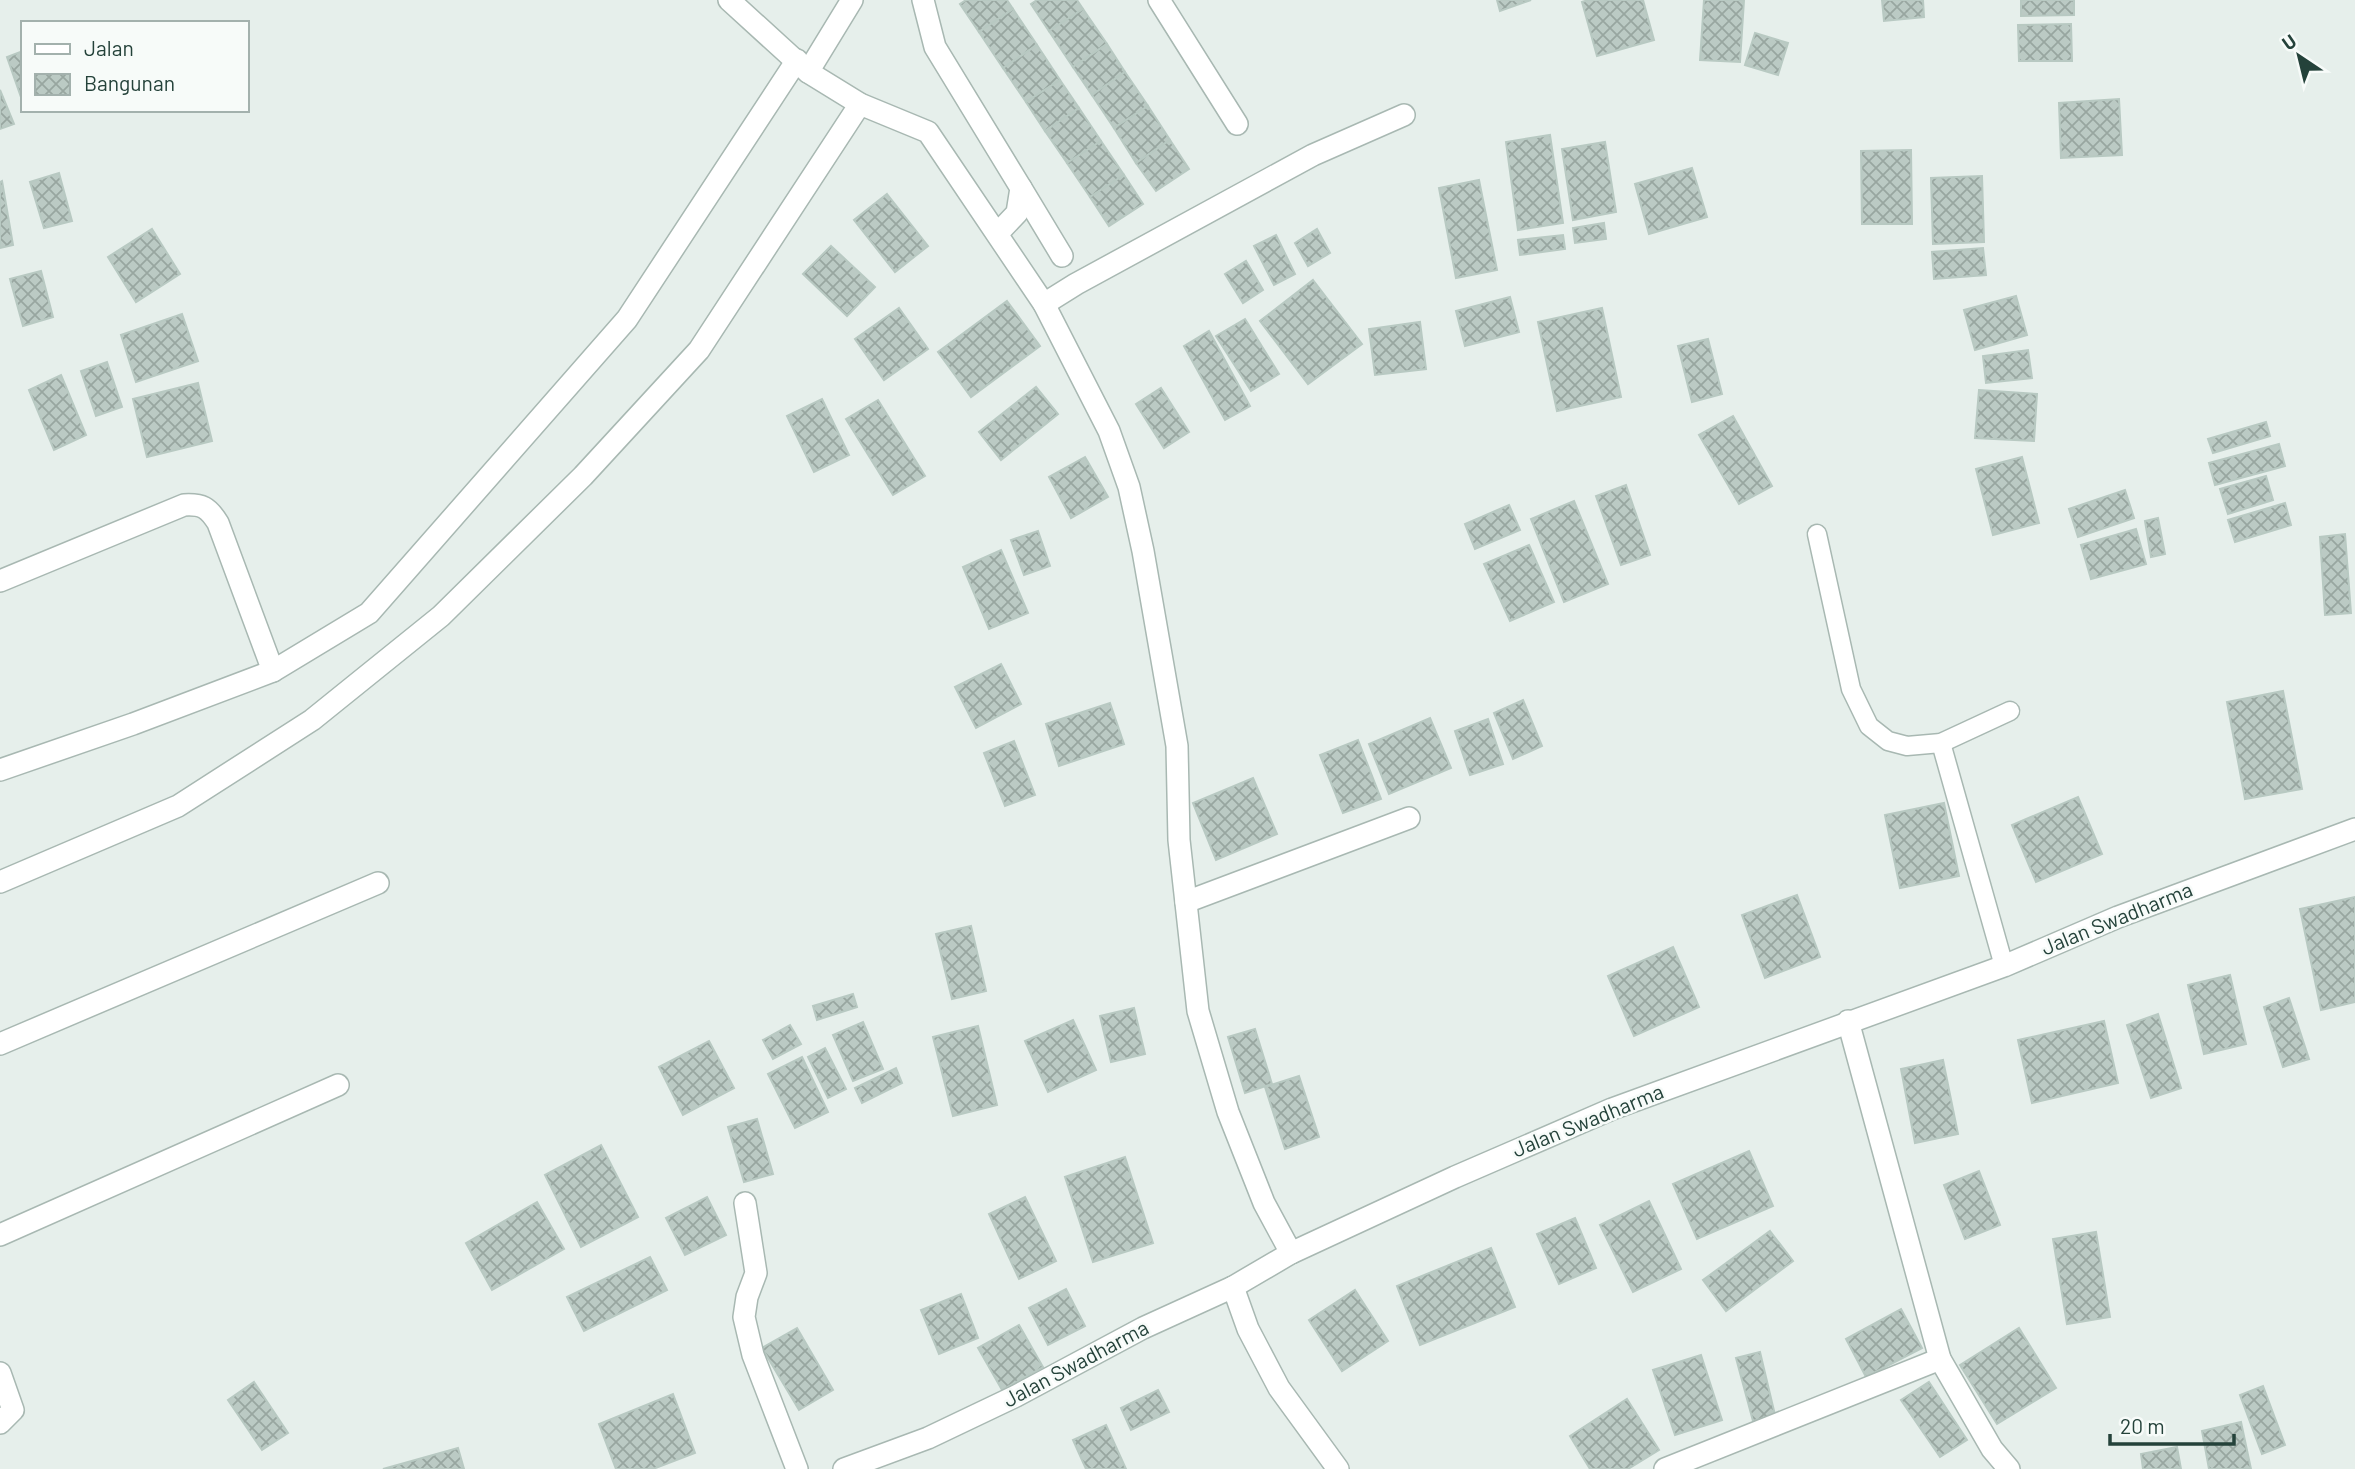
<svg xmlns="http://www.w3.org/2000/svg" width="2355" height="1469" font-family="Barlow,sans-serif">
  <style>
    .building { fill: url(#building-cross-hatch); stroke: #b8c9c2; stroke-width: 2 }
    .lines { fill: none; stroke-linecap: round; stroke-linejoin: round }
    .service-casing { stroke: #a8b8b2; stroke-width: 21 }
    .minor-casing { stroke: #a8b8b2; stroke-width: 24 }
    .service { stroke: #fff; stroke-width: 18 }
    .minor { stroke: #fff; stroke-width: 21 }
    .labels { text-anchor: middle; stroke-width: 5; stroke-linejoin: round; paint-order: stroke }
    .street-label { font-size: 21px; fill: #24423a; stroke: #f7fbf9 }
  </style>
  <defs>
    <pattern id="building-cross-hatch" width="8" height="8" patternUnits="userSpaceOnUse" patternTransform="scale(1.75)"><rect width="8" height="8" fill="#bbcac4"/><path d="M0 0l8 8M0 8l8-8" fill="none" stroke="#98a6a0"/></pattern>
  </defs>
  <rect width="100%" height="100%" fill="#e6efeb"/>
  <g class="building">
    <path d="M966,0h41l6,9 -34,23 -19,-28z"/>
    <path d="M1037,0h40l6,9 -34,22 -18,-27z"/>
    <path d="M1497,0h34l-31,11z"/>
    <path d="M1588,0h55l11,40 -57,16 -15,-54z"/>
    <path d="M1704,0h40l-4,62 -40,-2z"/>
    <path d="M1882,0h41l1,17 -40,4z"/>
    <path d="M2021,0h53v15l-53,1z"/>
    <path d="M1013,9l24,36 -34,23 -24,-36z"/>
    <path d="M1083,9l24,35 -34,23 -24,-36z"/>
    <path d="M2071,24l1,37h-53l-1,-36z"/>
    <path d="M1755,33l33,10 -10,32 -33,-10z"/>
    <path d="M1107,44l18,28 -33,23 -19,-28z"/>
    <path d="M1037,45l23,35 -34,22 -23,-34z"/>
    <path d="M23,51v52l-16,-46z"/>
    <path d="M1125,72l23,34 -34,22 -22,-33z"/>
    <path d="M1060,80l19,28 -34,23 -19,-29z"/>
    <path d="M0,90l14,34 -14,5z"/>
    <path d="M2119,99l3,56 -61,3 -2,-55z"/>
    <path d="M1148,106l22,34 -34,23 -22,-35z"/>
    <path d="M1079,108l22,33 -34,22 -22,-32z"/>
    <path d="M1550,135l13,88 -45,7 -12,-88z"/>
    <path d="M1170,140l19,29 -33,22 -20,-28z"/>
    <path d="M1101,141l23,34 -34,22 -23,-34z"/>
    <path d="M1605,142l11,70 -43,8 -11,-71z"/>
    <path d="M1911,150l1,74h-50l-1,-73z"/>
    <path d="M1692,168l15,49 -58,17 -14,-50z"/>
    <path d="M59,173l13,48 -28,7 -14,-46z"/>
    <path d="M1124,175l19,29 -34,22 -19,-29z"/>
    <path d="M1982,176l2,66 -51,2 -2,-66z"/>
    <path d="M1479,180l18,90 -41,8 -17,-90z"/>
    <path d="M2,181l11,64 -13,3v-66z"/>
    <path d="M887,194l41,52 -33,26 -41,-52z"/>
    <path d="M1604,223l2,16 -31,4 -2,-15z"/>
    <path d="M152,229l28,45 -44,28 -28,-45z"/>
    <path d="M1317,229l13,24 -22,13 -13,-23z"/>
    <path d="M1276,235l19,39 -21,11 -20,-39z"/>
    <path d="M1563,235l2,14 -45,6 -2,-15z"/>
    <path d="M831,246l44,41 -28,29 -44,-42z"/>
    <path d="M1983,248l3,27 -52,4 -2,-27z"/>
    <path d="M1246,261l17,29 -20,13 -18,-29z"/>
    <path d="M41,271l12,46 -30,9 -13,-47z"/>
    <path d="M1313,280l49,64 -54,40 -48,-63z"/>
    <path d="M2016,296l11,39 -52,15 -11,-40z"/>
    <path d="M1510,297l9,35 -54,14 -9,-35z"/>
    <path d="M1007,301l33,45 -69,51 -33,-45z"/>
    <path d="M899,308l29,41 -44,31 -29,-41z"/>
    <path d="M1602,308l19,89 -64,14 -19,-89z"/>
    <path d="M182,314l16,47 -62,21 -15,-47z"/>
    <path d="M1245,319l34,55 -28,17 -35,-55z"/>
    <path d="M1420,322l6,47 -51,6 -6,-46z"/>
    <path d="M1209,331l41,75 -25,14 -41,-74z"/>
    <path d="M1708,339l14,55 -30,8 -14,-56z"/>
    <path d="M2028,350l4,28 -46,5 -3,-27z"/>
    <path d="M107,362l15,45 -26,9 -15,-45z"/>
    <path d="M61,375l25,60 -32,15 -25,-60z"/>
    <path d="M198,383l14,58 -65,16 -14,-58z"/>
    <path d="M1036,387l22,27 -57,46 -22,-28z"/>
    <path d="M1161,388l28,44 -25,16 -28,-44z"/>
    <path d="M1979,390l58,4 -3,47 -59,-3z"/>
    <path d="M822,399l27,56 -35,17 -27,-56z"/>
    <path d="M878,400l47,76 -32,19 -47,-76z"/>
    <path d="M1733,416l39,70 -33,18 -40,-69z"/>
    <path d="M2266,422l4,14 -57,17 -5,-14z"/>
    <path d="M2279,444l6,22 -70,19 -6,-22z"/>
    <path d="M1085,457l23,40 -37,21 -22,-41z"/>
    <path d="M2022,457l17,66 -46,12 -17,-66z"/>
    <path d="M2266,476l7,24 -45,14 -8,-25z"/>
    <path d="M1626,485l24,70 -29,10 -25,-69z"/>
    <path d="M2125,490l9,28 -56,19 -9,-28z"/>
    <path d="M1574,501l34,83 -44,18 -33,-83z"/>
    <path d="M2285,503l6,22 -56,17 -7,-22z"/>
    <path d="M1509,505l11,25 -45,19 -10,-25z"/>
    <path d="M2158,518l7,36 -14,3 -6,-36z"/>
    <path d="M2136,529l10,35 -55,15 -10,-34z"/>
    <path d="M1038,531l12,35 -26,9 -13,-35z"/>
    <path d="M2345,534l6,79 -26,2 -5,-78z"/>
    <path d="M1529,545l25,57 -44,19 -26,-57z"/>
    <path d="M1001,550l27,63 -39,16 -26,-62z"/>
    <path d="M1001,664l20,40 -45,24 -21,-41z"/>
    <path d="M2283,691l19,98 -57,10 -18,-97z"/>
    <path d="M1523,700l19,46 -29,13 -19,-46z"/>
    <path d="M1110,703l14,41 -65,22 -13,-42z"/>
    <path d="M1430,718l21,50 -62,26 -20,-50z"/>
    <path d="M1488,719l15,45 -33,11 -15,-44z"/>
    <path d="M1358,740l23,59 -38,14 -23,-58z"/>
    <path d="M1014,741l21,54 -30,11 -21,-53z"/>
    <path d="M1253,778l24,56 -61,26 -23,-57z"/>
    <path d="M2078,797l24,57 -66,28 -24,-57z"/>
    <path d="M1944,803l15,73 -59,12 -15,-73z"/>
    <path d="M1797,895l23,62 -55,21 -23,-63z"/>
    <path d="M2355,897v105l-34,8 -21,-101z"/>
    <path d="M971,926l15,65 -34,8 -16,-65z"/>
    <path d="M1673,947l26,60 -65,29 -26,-60z"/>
    <path d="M2230,975l16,69 -42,10 -16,-69z"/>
    <path d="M853,994l4,13 -40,13 -4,-14z"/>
    <path d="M2289,998l20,61 -26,8 -19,-60z"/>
    <path d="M1134,1008l11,46 -34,8 -11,-46z"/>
    <path d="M2158,1014l23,74 -30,10 -24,-73z"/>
    <path d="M1073,1020l23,50 -48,22 -23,-51z"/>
    <path d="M2104,1021l14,62 -86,20 -14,-63z"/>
    <path d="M863,1022l20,47 -30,12 -20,-46z"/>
    <path d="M790,1025l11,19 -28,15 -10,-19z"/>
    <path d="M978,1026l19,79 -44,11 -20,-79z"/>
    <path d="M1255,1029l17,55 -27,9 -17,-56z"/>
    <path d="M709,1041l25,47 -51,27 -24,-48z"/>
    <path d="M825,1048l21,41 -18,9 -20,-41z"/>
    <path d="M802,1057l26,55 -33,16 -27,-54z"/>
    <path d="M1943,1060l15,74 -43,9 -14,-74z"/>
    <path d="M896,1068l6,15 -40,20 -7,-15z"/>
    <path d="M1299,1076l20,61 -34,12 -20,-62z"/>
    <path d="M757,1119l16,55 -29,8 -16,-55z"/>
    <path d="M601,1145l37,72 -57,30 -36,-72z"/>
    <path d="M1749,1151l24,55 -76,33 -24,-55z"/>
    <path d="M1125,1157l28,86 -60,19 -28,-85z"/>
    <path d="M1979,1171l21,54 -35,14 -21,-54z"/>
    <path d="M707,1197l19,38 -41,20 -19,-37z"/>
    <path d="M1025,1197l31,64 -37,18 -30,-65z"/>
    <path d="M1649,1201l32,68 -48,23 -33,-67z"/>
    <path d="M537,1202l27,47 -72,41 -26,-47z"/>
    <path d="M1575,1218l21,50 -37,16 -22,-50z"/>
    <path d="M1770,1231l23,30 -67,50 -23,-31z"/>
    <path d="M2096,1232l14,85 -43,7 -14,-85z"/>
    <path d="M1491,1248l24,59 -95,38 -23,-59z"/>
    <path d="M650,1257l17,33 -83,41 -17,-34z"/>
    <path d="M1066,1289l19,37 -37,19 -19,-37z"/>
    <path d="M1355,1290l33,51 -46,30 -33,-51z"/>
    <path d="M961,1294l17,44 -39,16 -18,-44z"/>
    <path d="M1901,1309l21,39 -56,29 -20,-38z"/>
    <path d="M1019,1325l24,42 -41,23 -24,-42z"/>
    <path d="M797,1328l36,62 -34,20 -37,-62z"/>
    <path d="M2019,1328l37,60 -59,36 -37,-59z"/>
    <path d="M1760,1352l15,63 -22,6 -17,-63z"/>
    <path d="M1701,1355l21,65 -47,15 -22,-65z"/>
    <path d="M254,1382l34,51 -26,17 -34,-50z"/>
    <path d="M1929,1382l38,58 -27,17 -39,-57z"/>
    <path d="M2263,1386l22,59 -23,9 -22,-59z"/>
    <path d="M1158,1390l11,22 -38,18 -10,-22z"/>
    <path d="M673,1394l22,59 -42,16h-37l-17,-45z"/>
    <path d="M1627,1399l32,51 -31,19h-38l-20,-33z"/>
    <path d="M2241,1422l10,47h-42l-7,-38z"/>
    <path d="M1106,1425l20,44h-40l-13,-29z"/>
    <path d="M2177,1447l4,22h-38l-2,-15z"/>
    <path d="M458,1448l6,21h-81z"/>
  </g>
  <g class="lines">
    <g class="service-casing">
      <g id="service">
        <path d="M1817,534l34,155 18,37 19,15 19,5 34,-3 69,-32"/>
        <path d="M1941,743l63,223"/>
      </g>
    </g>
    <g class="minor-casing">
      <g id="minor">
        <path d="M729,0l79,72 52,32 68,28 116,172 65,127 20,56 14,64 34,195 2,94 19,171 30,101 36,91 27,50"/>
        <path d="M923,0l12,47 86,141 -4,25 -19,20"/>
        <path d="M1159,0l78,124"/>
        <path d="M808,72l44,-72"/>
        <path d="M1021,188l41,68"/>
        <path d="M1044,304l32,-20 237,-129 91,-40"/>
        <path d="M0,581l184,-76c18,-1 24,2 34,18l55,148"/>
        <path d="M0,770l133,-46 140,-53 96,-58 258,-294 170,-259"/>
        <path d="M0,882l178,-76 134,-86 129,-104 142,-140 116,-126 161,-246"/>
        <path d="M1186,902l223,-84"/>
        <path d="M1848,1021l92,338 52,90 17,20"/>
        <path d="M0,1044l378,-161"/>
        <path d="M745,1203l11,70 -9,24 -3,20 9,38 44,114"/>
        <path d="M0,1235l338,-150"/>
        <path d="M1233,1287l15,42 31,59 59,81"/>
        <path d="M0,1373l13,37 -13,13"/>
        <path d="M844,1469l84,-31 88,-42 127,-68 90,-41 58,-34 164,-76 157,-68 392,-143 114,-49 237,-88"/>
        <path d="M1665,1469l275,-110"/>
      </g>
    </g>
    <use href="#service" class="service"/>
    <use href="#minor" class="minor"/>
  </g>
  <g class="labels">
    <g class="street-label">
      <text transform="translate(2117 919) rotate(-22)" y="7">Jalan Swadharma</text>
      <text transform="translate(1588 1121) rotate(-22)" y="7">Jalan Swadharma</text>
      <text transform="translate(1076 1364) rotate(-28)" y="7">Jalan Swadharma</text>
    </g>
  </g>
  <rect x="21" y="21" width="228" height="91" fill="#f7fbf9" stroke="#a3b1ad" stroke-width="2"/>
  <rect x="35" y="44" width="35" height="10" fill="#ffffff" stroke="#a3b1ad" stroke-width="2"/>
  <text x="84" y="56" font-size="21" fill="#24423a">Jalan</text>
  <rect x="35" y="74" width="35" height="21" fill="url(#building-cross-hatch)" stroke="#a3b1ad" stroke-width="2"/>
  <text x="84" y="91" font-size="21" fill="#24423a">Bangunan</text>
  <g transform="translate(2299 56) rotate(325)" stroke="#f7fbf9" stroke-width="5" paint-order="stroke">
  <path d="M0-5L12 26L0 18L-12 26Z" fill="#24423a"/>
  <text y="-10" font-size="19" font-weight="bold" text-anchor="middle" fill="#24423a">U</text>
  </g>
  <path d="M2110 1434v10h124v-10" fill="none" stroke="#24423a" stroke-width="3.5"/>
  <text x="2120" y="1434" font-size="21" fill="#24423a" stroke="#f7fbf9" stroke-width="5" paint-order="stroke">20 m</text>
</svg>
